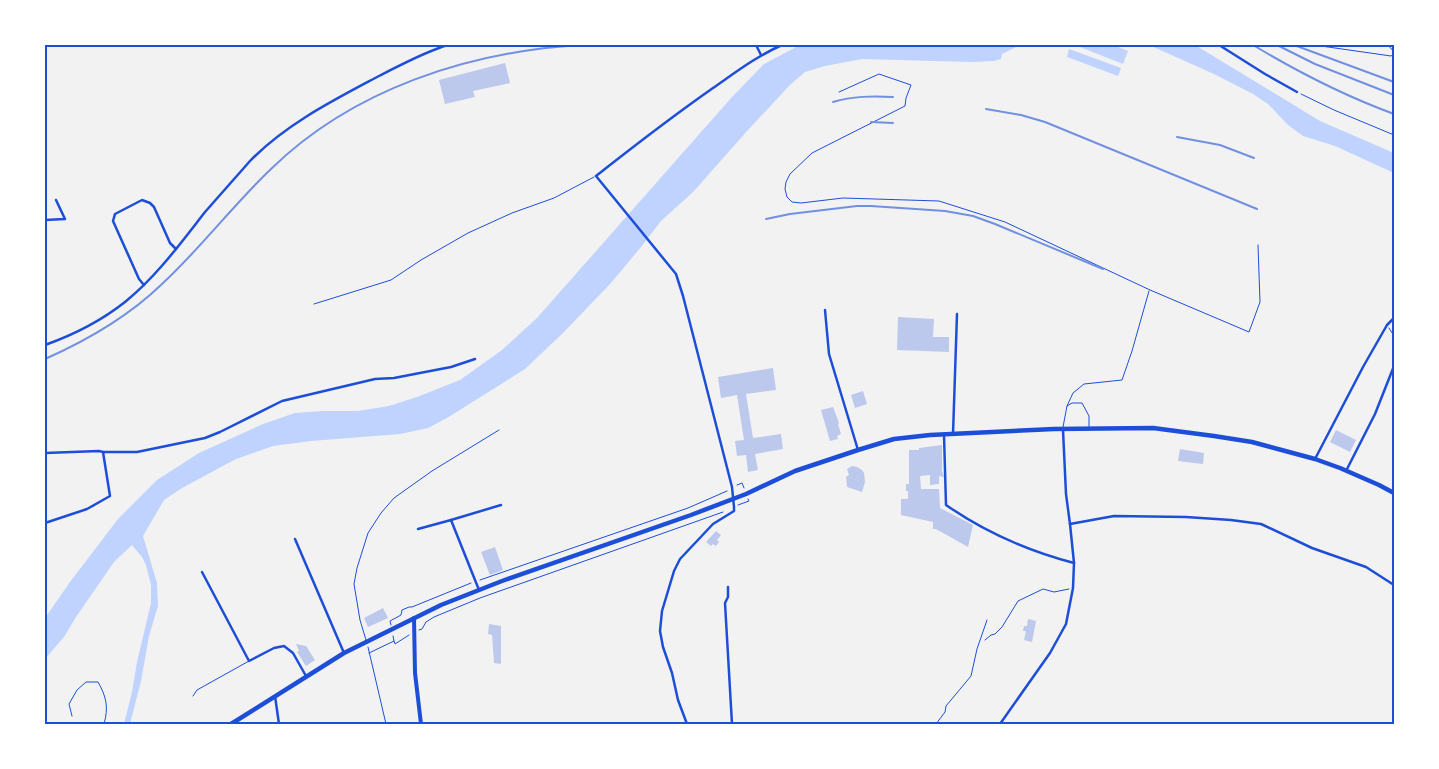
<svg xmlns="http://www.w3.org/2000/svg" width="1439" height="769" font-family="Ubuntu,sans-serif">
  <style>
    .water { fill: #bfd3fe }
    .building { fill: #bdc9ec }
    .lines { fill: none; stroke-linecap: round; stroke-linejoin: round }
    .path { stroke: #1d4ed8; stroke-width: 1 }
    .service { stroke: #1d4ed8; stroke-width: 1 }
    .minor { stroke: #1d4ed8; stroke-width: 2.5 }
    .secondary { stroke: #1d4ed8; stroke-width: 4 }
    .primary { stroke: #1d4ed8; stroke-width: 4.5 }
    .rail { stroke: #7290e2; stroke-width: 2 }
    .neatline { fill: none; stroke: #1d4ed8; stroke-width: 2 }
  </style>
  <rect width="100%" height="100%" fill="#f2f2f2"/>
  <g class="water">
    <path d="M800,45h220l-18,9 -1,5 -7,2 -22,1 -110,-3 -37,7 -20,6 -15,13 -42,45 -55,62 -32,29 -20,26 -30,36 -48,50 -38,36 -78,49 -19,10 -28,6 -89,7 -38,5 -37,13 -54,29 -18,12 -21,36 14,47 1,23 -9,30 -8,45 -11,43h-6l8,-32 5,-30 14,-59v-18l-5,-20 -4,-8 -10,-12 -18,17 -38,55 -12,20 -19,22v-41l25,-36 48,-63 39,-39 42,-27 64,-29 32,-11 28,-2h35l31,-5 28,-9 43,-17 42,-30 35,-32 195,-221 32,-33z"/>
    <path d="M1075,45h38l15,6 -5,13z"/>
    <path d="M1149,45h46l125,76 74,32v20l-59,-27 -32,-10 -15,-11 -20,-21 -15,-10 -39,-20z"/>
    <path d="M1069,49l52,19 -3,8 -51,-19z"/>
  </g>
  <g class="building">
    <path d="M505,63l5,20 -37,8 2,6 -30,7 -6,-24z"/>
    <path d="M898,317l36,2 -1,18h16v15l-52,-2z"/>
    <path d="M773,368l3,22 -30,4 7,44 28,-4 2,15 -28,5 3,16 -10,2 -2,-17 -9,1 -2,-15 9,-1 -7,-45 -16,3 -3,-21z"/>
    <path d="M863,391l4,13 -12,4 -4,-13z"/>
    <path d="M833,407l6,16 -1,1 3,10 -4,2 1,3 -8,2 -9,-31z"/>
    <path d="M1336,430l20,10 -6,12 -20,-10z"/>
    <path d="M942,445v26l2,6 -5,-1v8l-9,1v-10l-10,1 1,13h18l1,19 33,17 -5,22 -32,-18h-3v-7l-32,-7v-16h7v-8h-2v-7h3v-34h10v-2z"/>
    <path d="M1180,449l24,4 -1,11 -25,-3z"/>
    <path d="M852,466l5,1 5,3 2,3 1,9 -3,10 -15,-5 -1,-10 3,-2 -2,-6z"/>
    <path d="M716,531l5,4 -4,5 2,2 -3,4 -3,-2 -2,2 -5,-4z"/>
    <path d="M495,547l8,23 -13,5 -9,-23z"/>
    <path d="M383,608l5,10 -20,9 -4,-9z"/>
    <path d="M1028,619l8,2 -4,21 -8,-2 2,-9h-3l1,-5h3z"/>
    <path d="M489,624l12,2v38l-7,-1 -2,-28 -4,-1z"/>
    <path d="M296,644l10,2 9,14 -9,6 -9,-14 2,-1z"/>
  </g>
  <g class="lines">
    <g class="path">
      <path d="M1301,94l33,16 60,25"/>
      <path d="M1389,328l5,8"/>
      <path d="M737,485l5,-2 2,5"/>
      <path d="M738,505l11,-4 -1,-2"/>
      <path d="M480,580l208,-72 39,-17"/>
      <path d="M391,625l-1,-4 11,-6 1,-5 7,-3h3l59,-24"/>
      <path d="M419,630l3,-1 4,-7 8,-5 46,-19 243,-86"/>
      <path d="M393,636l1,5"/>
      <path d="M985,640l6,-5 4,-1 7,-7 16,-26 25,-12 11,3 15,-3"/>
      <path d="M368,647l18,77"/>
      <path d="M369,653l25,-12 1,3 14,-9"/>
    </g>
    <g class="service">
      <path d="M1314,45l77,11 3,-2"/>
      <path d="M1388,45l6,7"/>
      <path d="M839,92l40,-18 32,11 -5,13 -1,8 -93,47 -22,21 -4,8 -1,7 2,8 5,5 9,1 42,-5 96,3 66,21 145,68 99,42 11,-30 -2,-57"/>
      <path d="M314,304l77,-24 30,-20 47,-27 44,-20 42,-15 40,-21"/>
      <path d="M1067,406l6,-13 11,-9 38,-4 10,-29 17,-60"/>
      <path d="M1063,427l4,-21 5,-3h10l7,13v11"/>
      <path d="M366,640l-6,-20 -6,-36 3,-16 11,-35 13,-20 13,-15 38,-27 67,-41"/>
      <path d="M193,696l4,-6 52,-29"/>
      <path d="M72,716l-3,-12 8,-14 9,-8h12c8,14 11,25 6,42"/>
      <path d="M422,724h12"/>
      <path d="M936,724l9,-12 1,-6 25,-30 6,-27 10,-29"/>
    </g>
    <g class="minor">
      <path d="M756,45l5,10"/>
      <path d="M1219,45l46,29 32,18"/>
      <path d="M45,220l20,-1 -9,-19"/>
      <path d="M144,285l-5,-6 -26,-58 2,-7 27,-14 8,3 4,4 16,36 6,6"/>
      <path d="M825,310l4,44 29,96"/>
      <path d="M45,345c28,-10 56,-24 80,-43 31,-25 55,-58 80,-90 15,-17 30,-34 45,-51 36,-37 84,-61 129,-85 22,-11 45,-24 69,-31"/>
      <path d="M953,434l4,-120"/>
      <path d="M944,435l2,70c39,27 82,46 128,58"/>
      <path d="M103,452h34l68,-14 15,-6 62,-31 93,-22 19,-1 57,-11 24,-8"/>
      <path d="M45,453l54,-2 4,1 7,44 -23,13 -42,14"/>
      <path d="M1315,459l48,-92 24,-42 7,-7"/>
      <path d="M1346,471l29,-57 19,-48"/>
      <path d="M451,520l50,-15"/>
      <path d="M1070,524l44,-8 72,1 45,3 30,4 51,24 54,19 28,18"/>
      <path d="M418,529l33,-9 28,70"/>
      <path d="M295,539l49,114"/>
      <path d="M202,572l47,89 25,-13 10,-2 9,7 13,23"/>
      <path d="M728,587v10l-3,6 7,121"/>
      <path d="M275,696l4,28"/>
      <path d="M687,724l-9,-24 -6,-27 -9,-26 -3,-16 2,-20 12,-40 6,-12 33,-35 21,-13v-4l-2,-20 -49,-191 -7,-22 -80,-98c38,-30 77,-60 117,-88 23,-16 44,-32 69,-43"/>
      <path d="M1000,724l50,-71 16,-29 7,-36 1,-25 -4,-39 -4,-30 -3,-64"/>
    </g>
    <path class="secondary" d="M414,618l1,55 6,51"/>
    <path class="primary" d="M231,724l113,-71 97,-48 61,-24 189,-66 55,-21 49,-23 63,-21 36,-11 36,-4 124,-6 99,-1 61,8 38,6 63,17 25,9 39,17 15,8"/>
    <g class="rail">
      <path d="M1253,45c45,27 92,51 141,69"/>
      <path d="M1277,45l38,19 79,31"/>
      <path d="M1294,45l100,37"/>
      <path d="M833,102c20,-6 39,-6 60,-5"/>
      <path d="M986,109l35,6 24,7 212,87"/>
      <path d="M871,122l22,1"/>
      <path d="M1177,137l43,8 34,13"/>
      <path d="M766,219l24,-5 67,-8h14l74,5 28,5 22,8 108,45"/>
      <path d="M45,359c43,-19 83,-42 117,-75 39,-36 71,-79 109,-115 82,-80 197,-117 309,-124"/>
    </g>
  </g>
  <rect width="1439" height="769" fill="none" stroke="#ffffff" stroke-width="92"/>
  <rect x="46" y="46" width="1347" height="677" class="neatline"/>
</svg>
